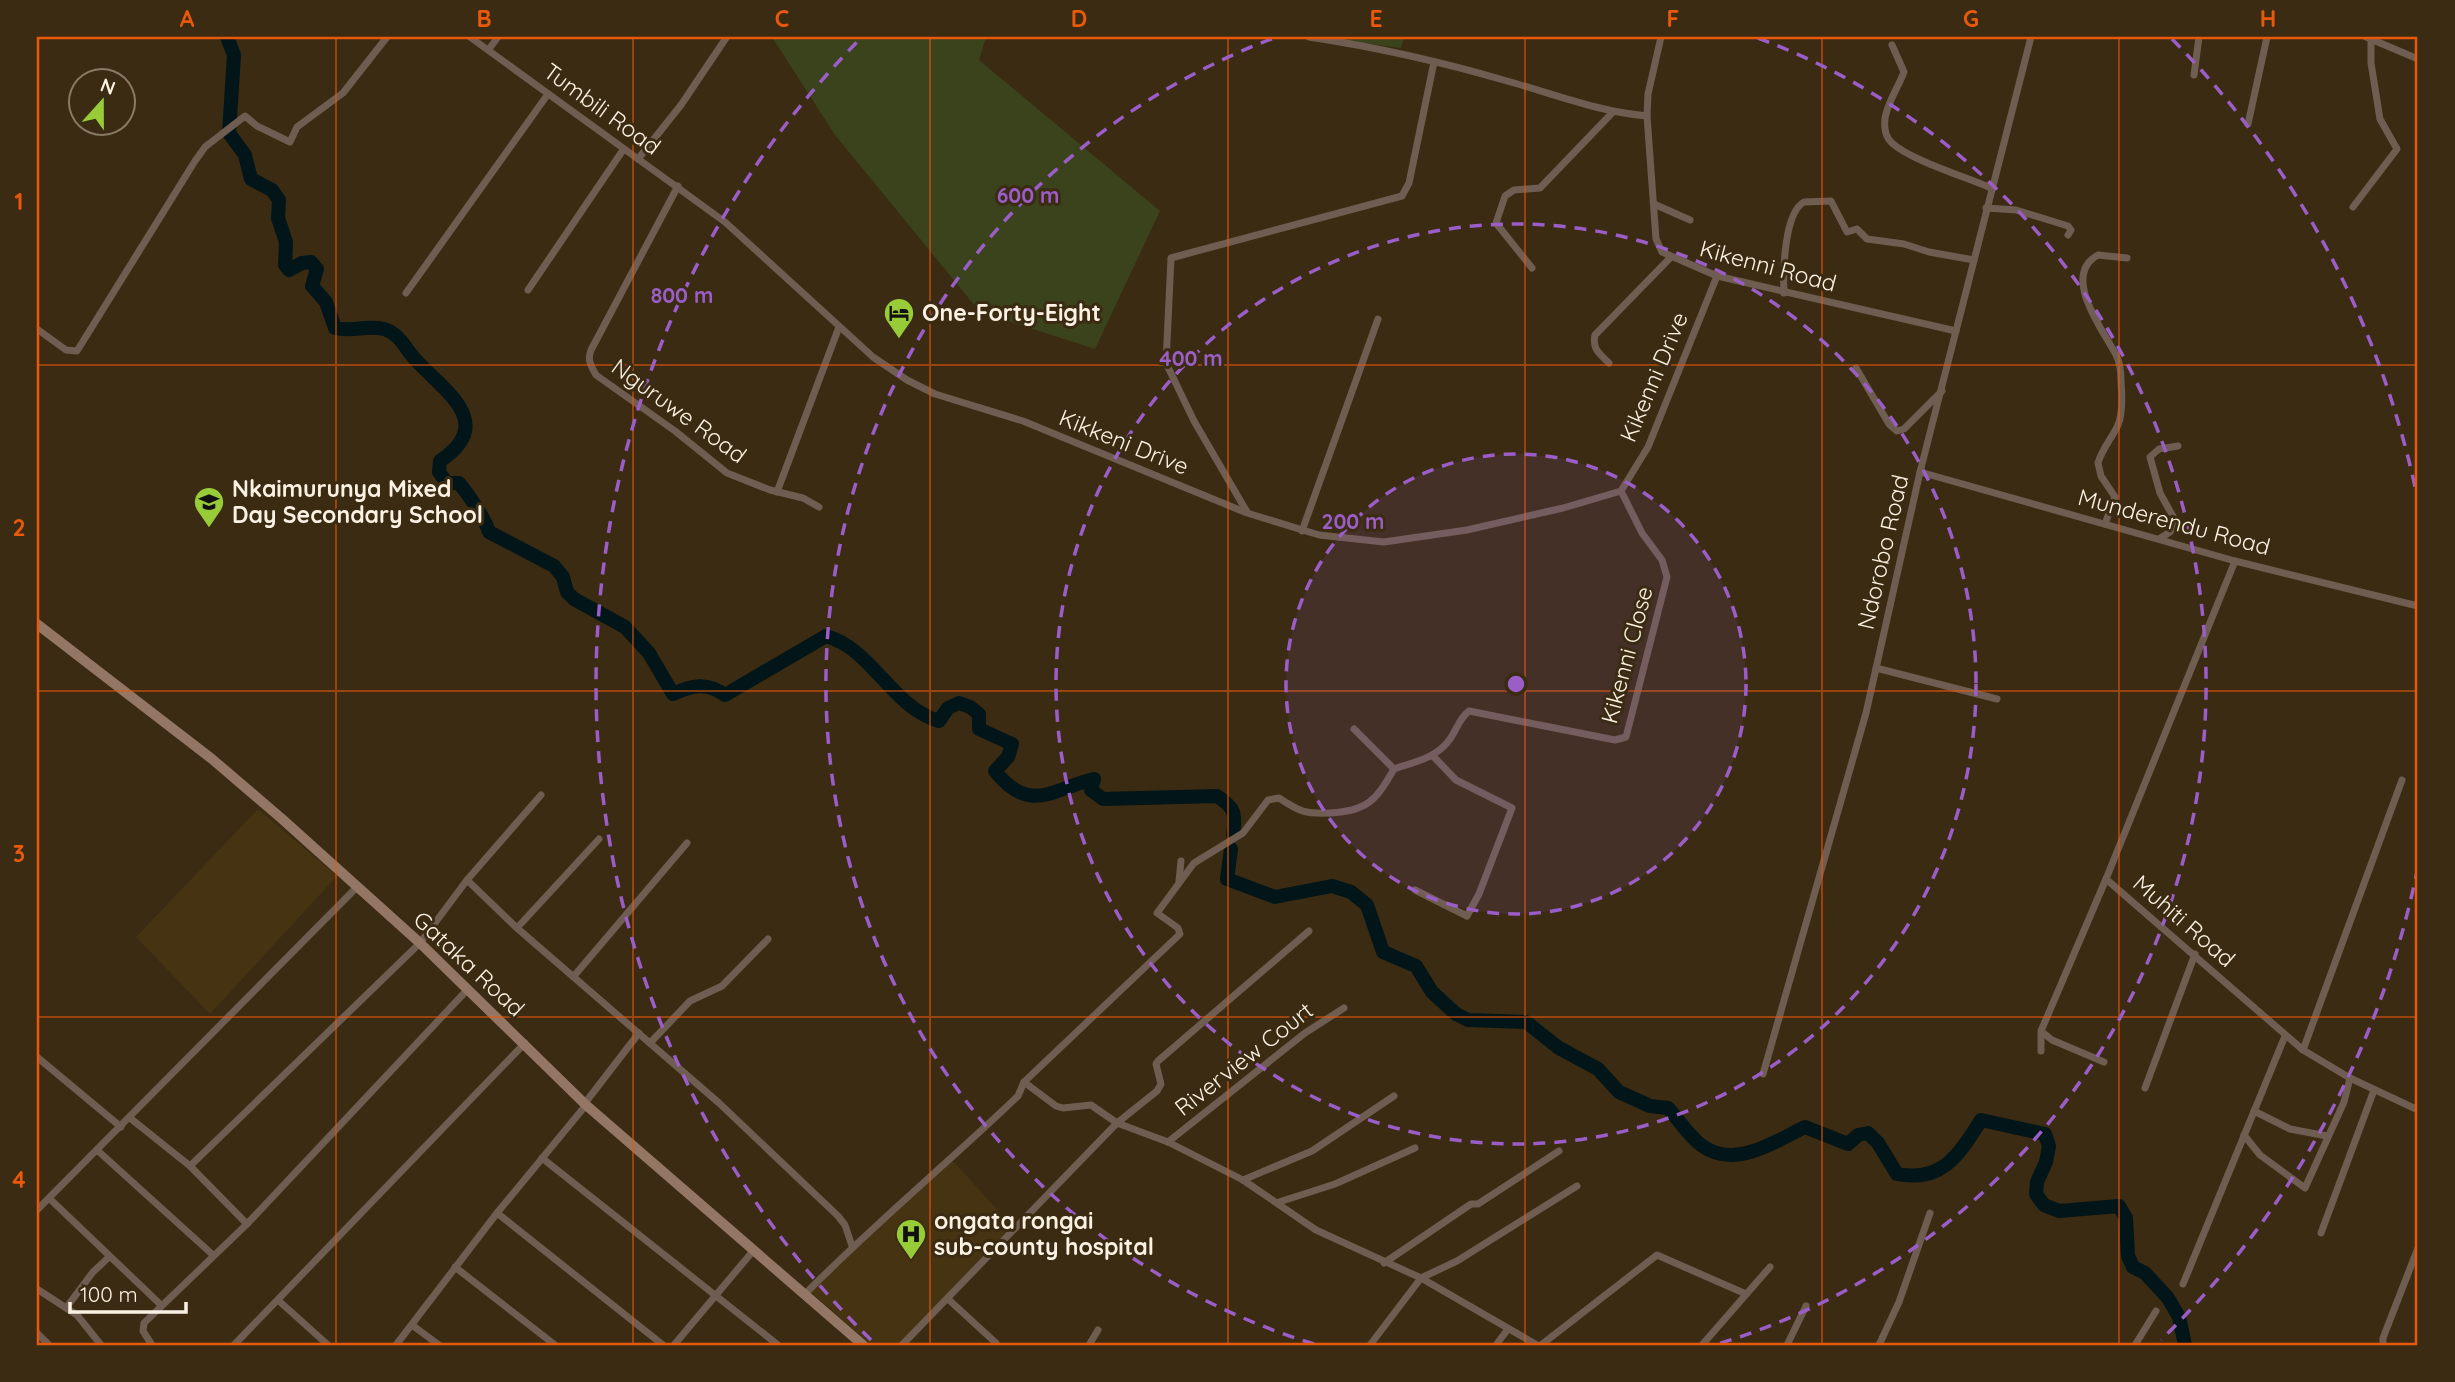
<svg xmlns="http://www.w3.org/2000/svg" width="2455" height="1382" font-family="Quicksand,sans-serif">
  <style>
    .built { fill: #463312 }
    .green { fill: #3b431c }
    .lines { fill: none; stroke-linecap: round; stroke-linejoin: round }
    .river { stroke: #021518; stroke-width: 14 }
    .street { stroke: #6f5d51; stroke-width: 7 }
    .secondary { stroke: #947664; stroke-width: 10 }
    .grid { fill: none; stroke: #e8590c; stroke-width: 2; stroke-opacity: 0.55 }
    .ring { fill: none; stroke: #9b5ec8; stroke-width: 3.5; stroke-dasharray: 12 9 }
    .labels { text-anchor: middle; stroke-width: 6; stroke-linejoin: round; paint-order: stroke }
    .street-label { font-size: 23px; fill: #fcf2e3; stroke: #3a2b12 }
    .poi-label { font-size: 23px; font-weight: bold; fill: #fcf2e3; stroke: #3a2b12; text-anchor: start }
    .centre { fill: #9b5ec8; stroke: #3a2b12; stroke-width: 3.5 }
    .ring-label { font-size: 21px; text-anchor: middle; font-weight: bold; fill: #9b5ec8; stroke: #3a2b12; stroke-width: 6; stroke-linejoin: round; paint-order: stroke }
    .neatline { fill: none; stroke: #e8590c; stroke-width: 2.5 }
    .grid-label { font-size: 23px; text-anchor: middle; font-weight: bold; fill: #e8590c }
  </style>
  <rect width="100%" height="100%" fill="#3a2b12"/>
  <g class="built">
    <path d="M258,809l79,67 -127,138 -74,-77z"/>
    <path d="M953,1161l59,65 -114,119h-27l-60,-53 45,-45z"/>
  </g>
  <g class="green">
    <path d="M772,37h214l-7,23 181,151 -65,138 -115,-37 -145,-177z"/>
    <path d="M1317,37h87l-3,11z"/>
  </g>
  <g class="lines">
    <g class="river">
      <path d="M227,37l7,18 -5,78 16,22 6,24 21,11 7,10 -1,18 8,24 -1,23 4,5 13,-7 9,-1 6,7 -5,17 14,16 9,26c16,4 33,-3 49,1 15,4 21,19 31,30 26,30 84,63 25,102l-1,11 8,11h12c10,12 25,34 30,49l65,34 9,11 4,15 7,7 51,28 24,26 24,41c19,-9 34,-12 52,1l101,-59c47,13 65,71 113,85l9,-13 11,-5 11,4 9,7v15l33,15 -4,13 -13,14c35,44 57,18 99,8l-3,11 12,9 114,-3c18,12 19,17 16,39"/>
      <path d="M1231,849l-4,30 48,18 57,-11 19,6 16,13 16,47 33,14 16,26 24,22 12,6 58,2 33,26 39,21 21,23 31,14 18,2c11,12 21,28 33,37 33,25 73,-3 104,-18l43,17 10,-9 10,-2 10,10 19,31c46,9 62,-20 84,-54l64,14 4,12 -3,16 -9,20 -1,12 8,11 15,6 60,-5 7,12 2,38 5,11 12,6 23,25 11,19 6,28"/>
    </g>
    <g class="street">
      <path d="M470,37l255,185 148,135 34,23 28,14 88,27 224,92 72,22 65,7 83,-12 96,-22 58,-17"/>
      <path d="M1309,37c67,10 133,25 198,44 47,13 92,31 140,35"/>
      <path d="M1661,37l-13,57 -1,22 9,123 6,13 55,24 239,55"/>
      <path d="M2366,37l52,22"/>
      <path d="M1892,45l12,27c-6,16 -16,29 -19,46 -1,9 0,19 7,25 18,17 74,34 99,45"/>
      <path d="M489,49l9,-12"/>
      <path d="M2194,75l5,-38"/>
      <path d="M2248,124l19,-87"/>
      <path d="M638,159l43,-54 45,-67"/>
      <path d="M678,186l-87,164c-4,10 0,16 5,25l79,56 52,42 43,17 33,8 16,9"/>
      <path d="M1654,204l36,16"/>
      <path d="M2353,207l44,-58 -17,-30 -9,-56v-24"/>
      <path d="M1986,208l30,2 52,16 3,4 -3,5"/>
      <path d="M1532,268l-36,-45 9,-27 9,-6 26,-2 73,-76"/>
      <path d="M528,290l95,-140"/>
      <path d="M406,293l142,-199"/>
      <path d="M1784,293c-1,-21 0,-80 20,-91l27,-1 16,31 10,-3 10,10 37,5 25,8 45,8"/>
      <path d="M37,329l29,21 11,1 118,-190 10,-14 40,-31 12,10 33,16 7,-15 46,-34 44,-56"/>
      <path d="M1609,363c-10,-10 -17,-14 -14,-28l75,-77"/>
      <path d="M1856,368l33,56 8,7 7,-2 38,-38"/>
      <path d="M1920,472l315,89 183,45"/>
      <path d="M1621,491l27,-44 69,-171"/>
      <path d="M777,492l62,-165"/>
      <path d="M1247,512l-53,-91 -28,-58 5,-105 231,-62 7,-13 25,-121"/>
      <path d="M2105,524l10,-27 -14,-21 -3,-13c4,-14 14,-25 20,-38 5,-12 4,-31 3,-43 0,-9 -1,-20 -5,-27 -12,-24 -56,-79 -18,-100l29,3"/>
      <path d="M1302,531l76,-212"/>
      <path d="M2159,539l11,-7 5,-12 -15,-27 -10,-36 9,-8 19,-3"/>
      <path d="M2235,561l-129,318 197,171 47,28 68,32"/>
      <path d="M1876,668l121,31"/>
      <path d="M1354,729l40,40c20,-7 43,-11 56,-30 7,-10 9,-20 19,-28l146,29 11,-3 41,-160 -5,-17 -20,-27 -21,-42"/>
      <path d="M467,880l50,48 202,175 119,113 7,9 7,21"/>
      <path d="M1179,881l2,-20"/>
      <path d="M1415,890l52,26 12,-22 33,-86 -56,-28 -23,-24"/>
      <path d="M517,928l82,-89"/>
      <path d="M574,976l113,-133"/>
      <path d="M2042,1032l10,8 52,22"/>
      <path d="M650,1043l40,-42 32,-15 46,-47"/>
      <path d="M2303,1050l99,-270"/>
      <path d="M2041,1051v-20l65,-152"/>
      <path d="M37,1057l84,70"/>
      <path d="M1763,1074l103,-361 54,-241 111,-435"/>
      <path d="M1024,1082l32,24 7,2 28,-3 26,18 51,19 75,38 73,50 105,48 116,67"/>
      <path d="M2145,1088l50,-134"/>
      <path d="M585,1103l54,-70"/>
      <path d="M2254,1111l36,18 37,7"/>
      <path d="M130,1118l60,48 57,58"/>
      <path d="M2244,1135l16,20 45,33 39,-86 6,-24"/>
      <path d="M1168,1142l137,-109 39,-25"/>
      <path d="M97,1150l116,105"/>
      <path d="M542,1158l236,187"/>
      <path d="M190,1166l230,-223 47,-63 74,-85"/>
      <path d="M1243,1180l69,-29 82,-55"/>
      <path d="M50,1199l111,106"/>
      <path d="M1279,1202l56,-18 80,-36"/>
      <path d="M37,1210l320,-323"/>
      <path d="M497,1213l166,132"/>
      <path d="M2321,1233l53,-143"/>
      <path d="M1384,1263l87,-59h7l81,-53"/>
      <path d="M455,1267l100,78"/>
      <path d="M2183,1284l102,-248"/>
      <path d="M37,1289l40,26 24,30"/>
      <path d="M805,1294c68,-69 143,-131 213,-198l6,-14 156,-148 -2,-6 -21,-15 37,-50 49,-30 25,-33 11,-2c21,14 26,16 51,15 38,-2 46,-13 64,-44"/>
      <path d="M948,1299l48,44"/>
      <path d="M279,1301l49,44"/>
      <path d="M66,1308l27,-36 16,-15"/>
      <path d="M412,1325l27,20"/>
      <path d="M37,1333l12,12"/>
      <path d="M152,1345l-9,-14 1,-8 103,-99 221,-235"/>
      <path d="M234,1345l291,-302"/>
      <path d="M396,1345l101,-132 89,-108"/>
      <path d="M674,1345l79,-94"/>
      <path d="M902,1345l215,-222 40,-32 4,-7 -5,-20 2,-3 151,-130"/>
      <path d="M1089,1345l9,-15"/>
      <path d="M1370,1345l51,-67 36,-17 120,-75"/>
      <path d="M1496,1345l12,-16"/>
      <path d="M1541,1345l116,-90 89,39"/>
      <path d="M1702,1345l68,-78"/>
      <path d="M1787,1345l19,-39"/>
      <path d="M1879,1345l20,-43 31,-89"/>
      <path d="M2135,1345l21,-34"/>
      <path d="M2383,1345v-7l35,-90"/>
    </g>
    <path class="secondary" d="M37,624l175,135 69,59 139,125 166,162 277,240"/>
  </g>
  <path class="grid" d="M336,37v1308M633,37v1308M930,37v1308M1228,37v1308M1525,37v1308M1822,37v1308M2119,37v1308M37,365h2381M37,691h2381M37,1017h2381"/>
  <circle cx="1516" cy="684" r="230" fill="#9b5ec8" fill-opacity=".12"/>
  <g class="ring">
    <circle cx="1516" cy="684" r="230"/>
    <circle cx="1516" cy="684" r="460"/>
    <path d="M1314 1344A690 690 0 0 1 1274 38M1758 38A690 690 0 0 1 1718 1344"/>
    <path d="M2418 867A920 920 0 0 1 2161 1340M871 1340A920 920 0 0 1 860 39M2172 39A920 920 0 0 1 2418 501"/>
  </g>
  <defs>
    <g id="hotel-pin" transform="scale(1.575)"><path d="M0 17L-7.5 6A9.5 9.5 0 1 1 7.5 6Z" fill="#97cc38" stroke="#3a2b12"/><path d="M-6-4.5h1.5V1H6V5H4.5V3h-9V5H-6ZM-4 0a1.8 1.8 0 1 1 3.6 0ZM.5 0V-2.5h3Q6-2.5 6 0Z" fill="#111"/></g>
    <g id="school-pin" transform="scale(1.575)"><path d="M0 17L-7.5 6A9.5 9.5 0 1 1 7.5 6Z" fill="#97cc38" stroke="#3a2b12"/><path d="M0-5L7-2L0 1L-7-2ZM-4 1L0 2.5L4 1V4Q0 6-4 4Z" fill="#111"/></g>
    <g id="hospital-pin" transform="scale(1.575)"><path d="M0 17L-7.5 6A9.5 9.5 0 1 1 7.5 6Z" fill="#97cc38" stroke="#3a2b12"/><path d="M-5-5h3v3.5h4V-5h3V5h-3V1.5h-4V5h-3Z" fill="#111"/></g>
  </defs>
  <g fill-rule="evenodd">
    <use href="#hotel-pin" x="899" y="313"/>
    <use href="#school-pin" x="209" y="502"/>
    <use href="#hospital-pin" x="911" y="1234"/>
  </g>
  <g class="labels">
    <g class="street-label">
      <text transform="translate(602 109) rotate(36)" y="8">Tumbili Road</text>
      <text transform="translate(1768 266) rotate(15)" y="8">Kikenni Road</text>
      <text transform="translate(1654 377) rotate(-67)" y="8">Kikenni Drive</text>
      <text transform="translate(679 411) rotate(36)" y="8">Nguruwe Road</text>
      <text transform="translate(1124 442) rotate(22)" y="8">Kikkeni Drive</text>
      <text transform="translate(2174 522) rotate(15)" y="8">Munderendu Road</text>
      <text transform="translate(1883 552) rotate(-77)" y="8">Ndorobo Road</text>
      <text transform="translate(1627 655) rotate(-75)" y="8">Kikenni Close</text>
      <text transform="translate(2184 921) rotate(41)" y="8">Muhiti Road</text>
      <text transform="translate(469 964) rotate(43)" y="8">Gataka Road</text>
      <text transform="translate(1244 1059) rotate(-38)" y="8">Riverview Court</text>
    </g>
    <g class="poi-label">
      <text x="922" y="321">One-Forty-Eight</text>
      <text x="232" y="497">Nkaimurunya Mixed<tspan x="232" dy="26">Day Secondary School</tspan></text>
      <text x="934" y="1229">ongata rongai<tspan x="934" dy="26">sub-county hospital</tspan></text>
    </g>
  </g>
  <circle cx="1516" cy="684" r="10" class="centre"/>
  <g class="ring-label">
    <text x="1028" y="203">600 m</text>
    <text x="682" y="303">800 m</text>
    <text x="1191" y="366">400 m</text>
    <text x="1353" y="529">200 m</text>
  </g>
  <rect width="2455" height="1382" fill="none" stroke="#3a2b12" stroke-width="77"/>
  <g transform="translate(102 102) rotate(21)"><circle r="33" fill="#3a2b12" stroke="#887b66" stroke-width="2"/>
  <path d="M0-5L12 26L0 18L-12 26Z" fill="#97cc38"/>
  <text y="-10" font-size="19" font-weight="bold" text-anchor="middle" fill="#fcf2e3">N</text>
  </g>
  <path d="M70 1302v10h116v-10" fill="none" stroke="#fcf2e3" stroke-width="3.5"/>
  <text x="80" y="1302" font-size="21" fill="#fcf2e3" stroke="#3a2b12" stroke-width="5" paint-order="stroke">100 m</text>
  <rect x="38" y="38" width="2378" height="1306" class="neatline"/>
  <g class="grid-label">
    <text x="187" y="27">A</text>
    <text x="484" y="27">B</text>
    <text x="782" y="27">C</text>
    <text x="1079" y="27">D</text>
    <text x="1376" y="27">E</text>
    <text x="1673" y="27">F</text>
    <text x="1971" y="27">G</text>
    <text x="2268" y="27">H</text>
    <text x="19" y="210">1</text>
    <text x="19" y="536">2</text>
    <text x="19" y="862">3</text>
    <text x="19" y="1188">4</text>
  </g>
</svg>
